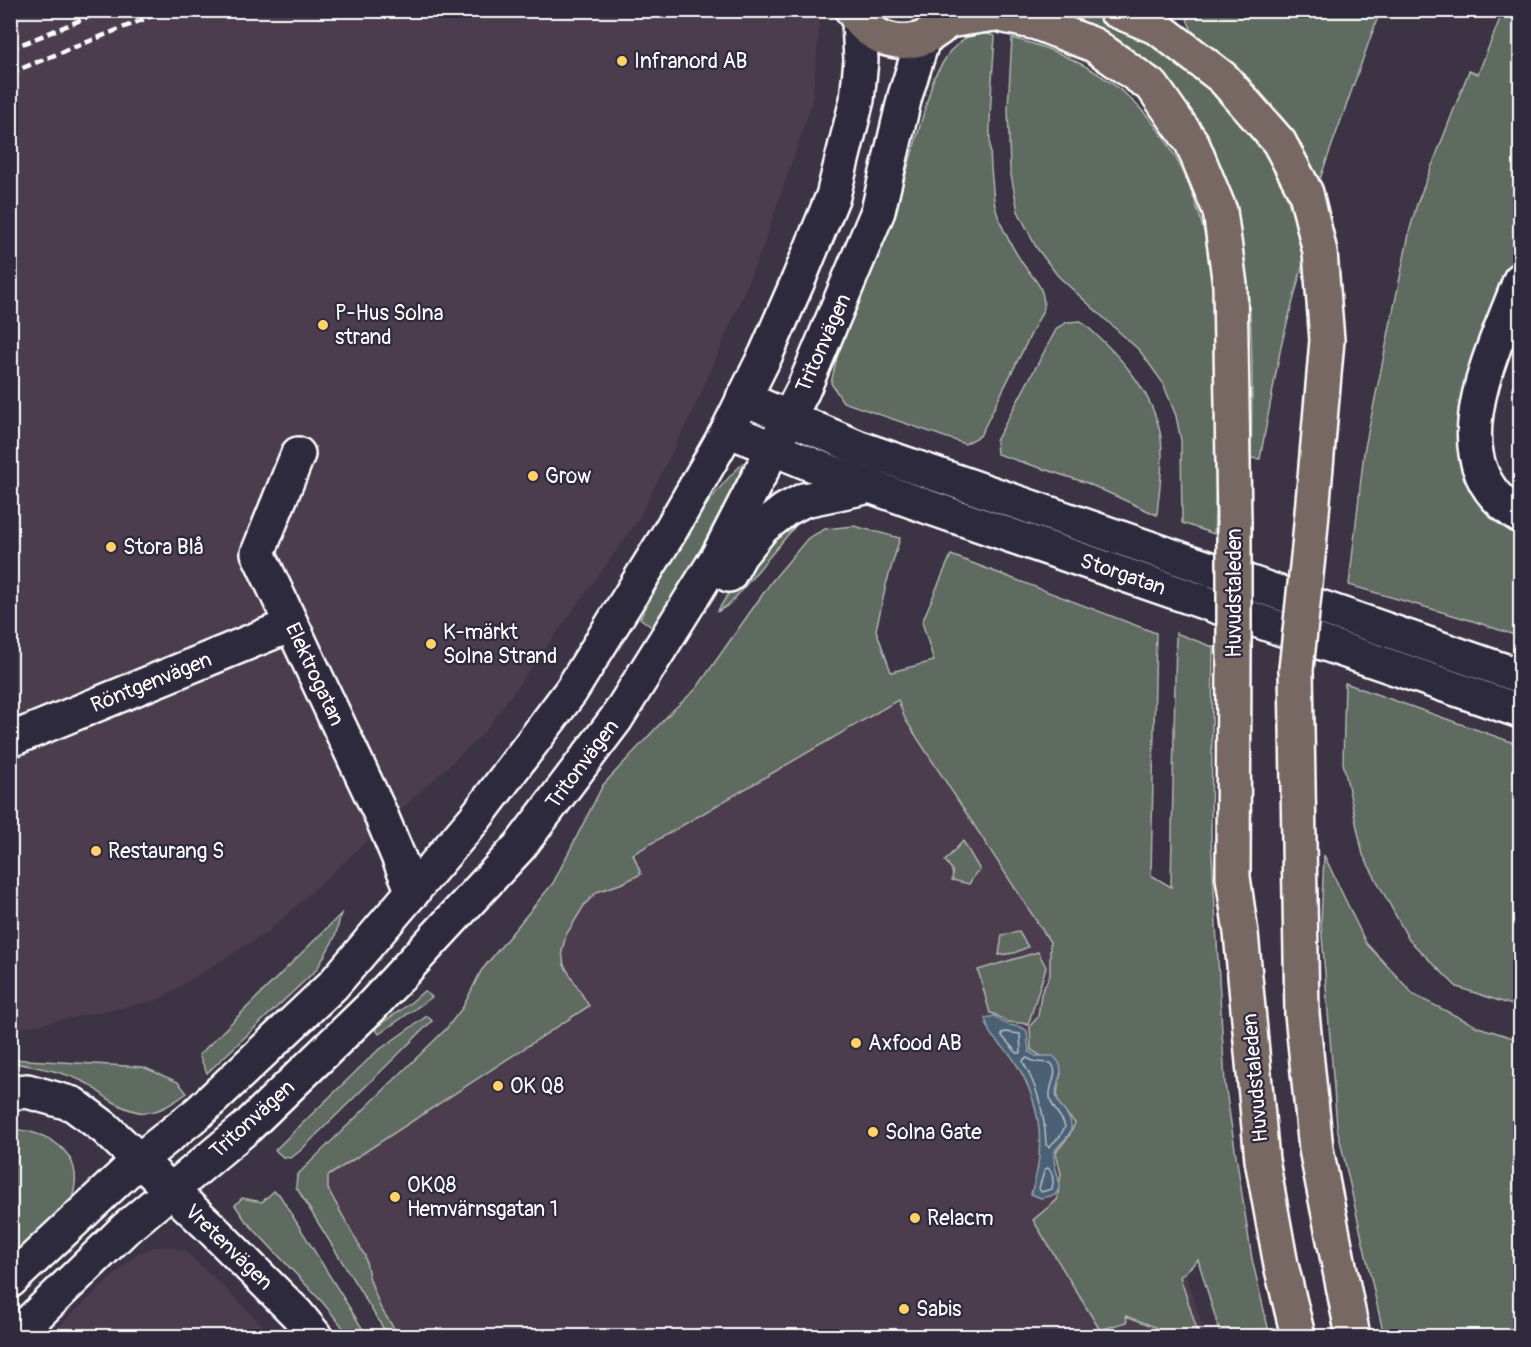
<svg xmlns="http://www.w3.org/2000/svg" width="1531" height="1347" font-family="Pangolin,sans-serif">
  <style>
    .built { fill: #4c3e4d }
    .green { fill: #5f6b61; stroke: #afb5b0; stroke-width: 1.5 }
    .water { fill: #4a6074; stroke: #92a0ac; stroke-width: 1.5 }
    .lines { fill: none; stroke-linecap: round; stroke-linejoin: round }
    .shore { stroke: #b7bfc7; stroke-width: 1.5 }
    .minor-casing { stroke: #fff; stroke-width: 38 }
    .major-casing { stroke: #fff; stroke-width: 38 }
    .minor { stroke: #2f2a3d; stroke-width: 33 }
    .major { stroke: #776864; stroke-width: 33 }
    .rail { stroke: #fff; stroke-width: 4.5; stroke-dasharray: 9 4.5; stroke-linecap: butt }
    .major-bridge-casing { stroke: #fff; stroke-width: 38; stroke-linecap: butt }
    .major-bridge { stroke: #776864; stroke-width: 33 }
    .poi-dot { fill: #ffd166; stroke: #2f2a3d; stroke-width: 2 }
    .labels { text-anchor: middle; stroke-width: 4.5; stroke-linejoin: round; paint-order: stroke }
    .poi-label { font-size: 21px; fill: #fff; stroke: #2f2a3d; text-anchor: start }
    .street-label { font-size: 21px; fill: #fff; stroke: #2f2a3d }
  </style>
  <rect width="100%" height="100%" fill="#3c3344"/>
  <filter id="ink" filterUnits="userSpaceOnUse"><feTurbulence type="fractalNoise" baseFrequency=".0167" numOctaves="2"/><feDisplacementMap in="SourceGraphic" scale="12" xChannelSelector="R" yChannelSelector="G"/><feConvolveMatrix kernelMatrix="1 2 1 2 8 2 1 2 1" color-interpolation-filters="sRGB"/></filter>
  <g filter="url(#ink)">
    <g class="built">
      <path d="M10,11h811l-9,92 -50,146 -62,147 -63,126 -154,212 -214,197 -111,69 -147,30z"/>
      <path d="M898,700l7,19 241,370 27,144 32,103h-806l-19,-29 -11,-30 -4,-21 -37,-67v-13l261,-169 -25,-42 -2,-14 4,-16 19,-32 13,-11 25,-9 9,-29z"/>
      <path d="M154,1247h18l14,5 34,31 53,53h-225l90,-83z"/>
    </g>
    <g class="green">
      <path d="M1195,10l185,1 -63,176 -38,-74 -36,-41 -51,-41 -5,-12z"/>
      <path d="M1053,11h30l46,16 45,24 70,71 21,30 20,39 20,65 -24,90 -21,113 -9,-1c2,-104 7,-243 -53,-333 -11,-17 -34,-34 -49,-48 -14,-14 -27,-30 -42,-42 -15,-12 -36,-19 -54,-24z"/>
      <path d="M1503,11h17v235l-49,151v77l18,43 31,18v102l-47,-16 -124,-36 15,-133 46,-223 7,-25 52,-133 9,3z"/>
      <path d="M983,33l12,3c-3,48 -8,95 -3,143 1,8 1,18 3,27 5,20 17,41 28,58 12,17 21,21 21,44l-64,128 -15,8 -122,-42 -12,-19 6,-26 40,-100 25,-69 32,-111 16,-26 15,-13z"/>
      <path d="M1012,38c238,59 209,304 202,496l-32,-11 -1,-83 -5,-24 -13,-33 -23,-32 -82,-75 -22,-29 -18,-36 -8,-41 -2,-62z"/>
      <path d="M1081,321c34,30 69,65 79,111 5,26 -1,57 -3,83l-70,-32 -90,-29 -1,-13 61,-113 10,-6z"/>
      <path d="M747,460l-57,109 -36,60 -14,-11c28,-49 64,-123 107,-158z"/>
      <path d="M802,518l-72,86 -13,8 45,-73z"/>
      <path d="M854,526l46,12 -14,47 -10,45 15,42 43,-11 -12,-39 29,-67 205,78 -5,242 20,12 5,-254 37,14 -2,189 14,248 27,175 18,77h-49l-23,-76 -18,17 19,59h-32l-12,-9 -29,-11 1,6 -27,8 -67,-110 24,-20 4,-26 -5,-22 13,-16 6,-13c-21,-22 -20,-22 -14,-50l-16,-15 -14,-8 -1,-24 8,-9 3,-23 9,-19v-33l-145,-223 -7,-19 -265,154 8,20 -18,9 -26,9 -12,12 -19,31 -4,16 2,14 25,41 -261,170v13l37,67 4,21 11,30 19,29h-11l-92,-149 1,-12 149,-146 17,-22 18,-36 72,-88 50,-98 68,-73 25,-23 76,-108 36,-43 17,-9z"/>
      <path d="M1345,683l175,62v261h-5l-58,-19 -48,-47 -46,-85 -20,-92z"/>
      <path d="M963,841l17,29 -4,3 -7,11 -17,-4c2,-9 -1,-13 -7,-19z"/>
      <path d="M1324,855l42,88 48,52 64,32 42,13v290l-3,6h-133l-47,-209 -16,-204z"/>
      <path d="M341,914l-6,23 -18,32 -110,104 -8,-18z"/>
      <path d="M1019,932l9,15 -14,6 -15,2 3,-20z"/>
      <path d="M1038,952l8,15 -18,58c-7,-4 -13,-1 -20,-3 -7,-2 -10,-8 -18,-9l-12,-43z"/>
      <path d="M424,991l8,6 -53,37 -4,-6 34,-24z"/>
      <path d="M427,1016l5,5 -132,130 -9,7 -8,-1 -8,-7 101,-98z"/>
      <path d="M11,1059l132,8 35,15 9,11c-31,23 -46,27 -80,5 -7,-5 -13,-10 -19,-14 -21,-12 -49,-16 -73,-21l-4,1z"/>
      <path d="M10,1129c45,3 80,29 59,77l-58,55z"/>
      <path d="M274,1191l5,3 88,142h-17l-27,-33 -78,-83 -10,-15 7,-7 20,4z"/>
    </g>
    <path class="water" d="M995,1016c14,15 23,6 32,15l2,21 7,4h17c16,13 3,23 3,38 0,13 17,21 15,34 -1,12 -16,16 -17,27 -2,14 12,27 1,40l-14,3 -10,-4c16,-48 10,-92 -17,-134 -6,-10 -15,-16 -22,-24 -4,-5 -5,-13 -7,-18z"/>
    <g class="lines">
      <g class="shore">
        <path d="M1006,1032l14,2 1,19h-4l-15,-17v-3z"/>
        <path d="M1027,1058l8,4 16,1c9,10 -2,21 -1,33 0,12 13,20 15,31l-5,9 -11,11 -3,-2c-1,-31 -8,-57 -23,-83l1,-3z"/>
        <path d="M1048,1168c5,4 6,14 4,21l-11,3 -2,-4 6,-19z"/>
      </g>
      <g class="minor-casing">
        <g id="minor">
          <path d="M1520,280c-26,72 -88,183 0,236"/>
          <path d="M743,398l114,49 663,229"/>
          <path d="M728,430l95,39 108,39 589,203"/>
          <path d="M298,454l-40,99 122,260 33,79"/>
          <path d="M729,575l11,-20 22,-27 23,-18 19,-10 67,-14"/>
          <path d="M10,740l281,-115"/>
          <path d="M10,1093l17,-2 46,13 32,24 104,98 88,88 18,22"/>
          <path d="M10,1281l129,-121 60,-48 134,-127 143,-168 95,-126 98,-158 59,-103 38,-76 32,-73 35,-85 24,-96 4,-40 -2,-38"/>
          <path d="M15,1336l110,-107 122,-102 123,-119 150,-162 96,-127 102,-163 85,-166 75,-179 27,-115 18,-57"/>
        </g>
      </g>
      <g class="major-casing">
        <g id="major">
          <path d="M852,10c25,42 78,42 103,0"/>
          <path d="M1115,10l43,18 65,50 56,64 27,51 14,59 7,88 -18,207"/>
          <path d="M948,21l47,-7 42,9 57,22 59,42 39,56 28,68 10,74 4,236"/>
          <path d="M1234,648l-1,229 8,56 21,227 19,105 17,71"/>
          <path d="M1296,669l6,345 14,135 37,187"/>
        </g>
      </g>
      <use href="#minor" class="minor"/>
      <use href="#major" class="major"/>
      <g class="rail">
        <path d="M10,49l95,-39"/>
        <path d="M10,73l157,-63"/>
      </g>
      <g class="major-bridge-casing">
        <g id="major-bridge">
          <path d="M1234,521v127"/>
          <path d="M1296,669l13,-122"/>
        </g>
      </g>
      <use href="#major-bridge" class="major-bridge"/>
    </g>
  </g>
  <g class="poi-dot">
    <circle cx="622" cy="61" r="6"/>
    <circle cx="323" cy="325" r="6"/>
    <circle cx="533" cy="476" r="6"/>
    <circle cx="111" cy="547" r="6"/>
    <circle cx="431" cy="644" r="6"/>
    <circle cx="96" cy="851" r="6"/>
    <circle cx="856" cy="1043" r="6"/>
    <circle cx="498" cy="1086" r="6"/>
    <circle cx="873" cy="1132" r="6"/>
    <circle cx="395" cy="1197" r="6"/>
    <circle cx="915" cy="1218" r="6"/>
    <circle cx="904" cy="1309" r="6"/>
  </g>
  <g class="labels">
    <g class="poi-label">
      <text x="634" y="68">Infranord AB</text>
      <text x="335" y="320">P-Hus Solna<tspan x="335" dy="24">strand</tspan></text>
      <text x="545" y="483">Grow</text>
      <text x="123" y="554">Stora Blå</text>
      <text x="443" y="639">K-märkt<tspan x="443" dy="24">Solna Strand</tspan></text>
      <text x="108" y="858">Restaurang S</text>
      <text x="868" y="1050">Axfood AB</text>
      <text x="510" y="1093">OK Q8</text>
      <text x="885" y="1139">Solna Gate</text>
      <text x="407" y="1192">OKQ8<tspan x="407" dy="24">Hemvärnsgatan 1</tspan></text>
      <text x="927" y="1225">Relacm</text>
      <text x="916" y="1316">Sabis</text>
    </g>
    <g class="street-label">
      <text transform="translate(823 343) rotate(-66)" y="7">Tritonvägen</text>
      <text transform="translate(1123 574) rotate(19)" y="7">Storgatan</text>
      <text transform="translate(1234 593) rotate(-90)" y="7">Huvudstaleden</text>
      <text transform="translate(315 674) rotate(65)" y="7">Elektrogatan</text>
      <text transform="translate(151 682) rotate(-22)" y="7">Röntgenvägen</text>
      <text transform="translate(582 764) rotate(-53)" y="7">Tritonvägen</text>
      <text transform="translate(1255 1078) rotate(-95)" y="7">Huvudstaleden</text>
      <text transform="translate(252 1119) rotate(-42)" y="7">Tritonvägen</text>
      <text transform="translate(229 1247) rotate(44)" y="7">Vretenvägen</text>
    </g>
  </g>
  <rect width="1531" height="1347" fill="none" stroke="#2f2a3d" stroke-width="36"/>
  <rect x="18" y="18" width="1495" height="1311" fill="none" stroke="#fff" stroke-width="2" filter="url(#ink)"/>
</svg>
